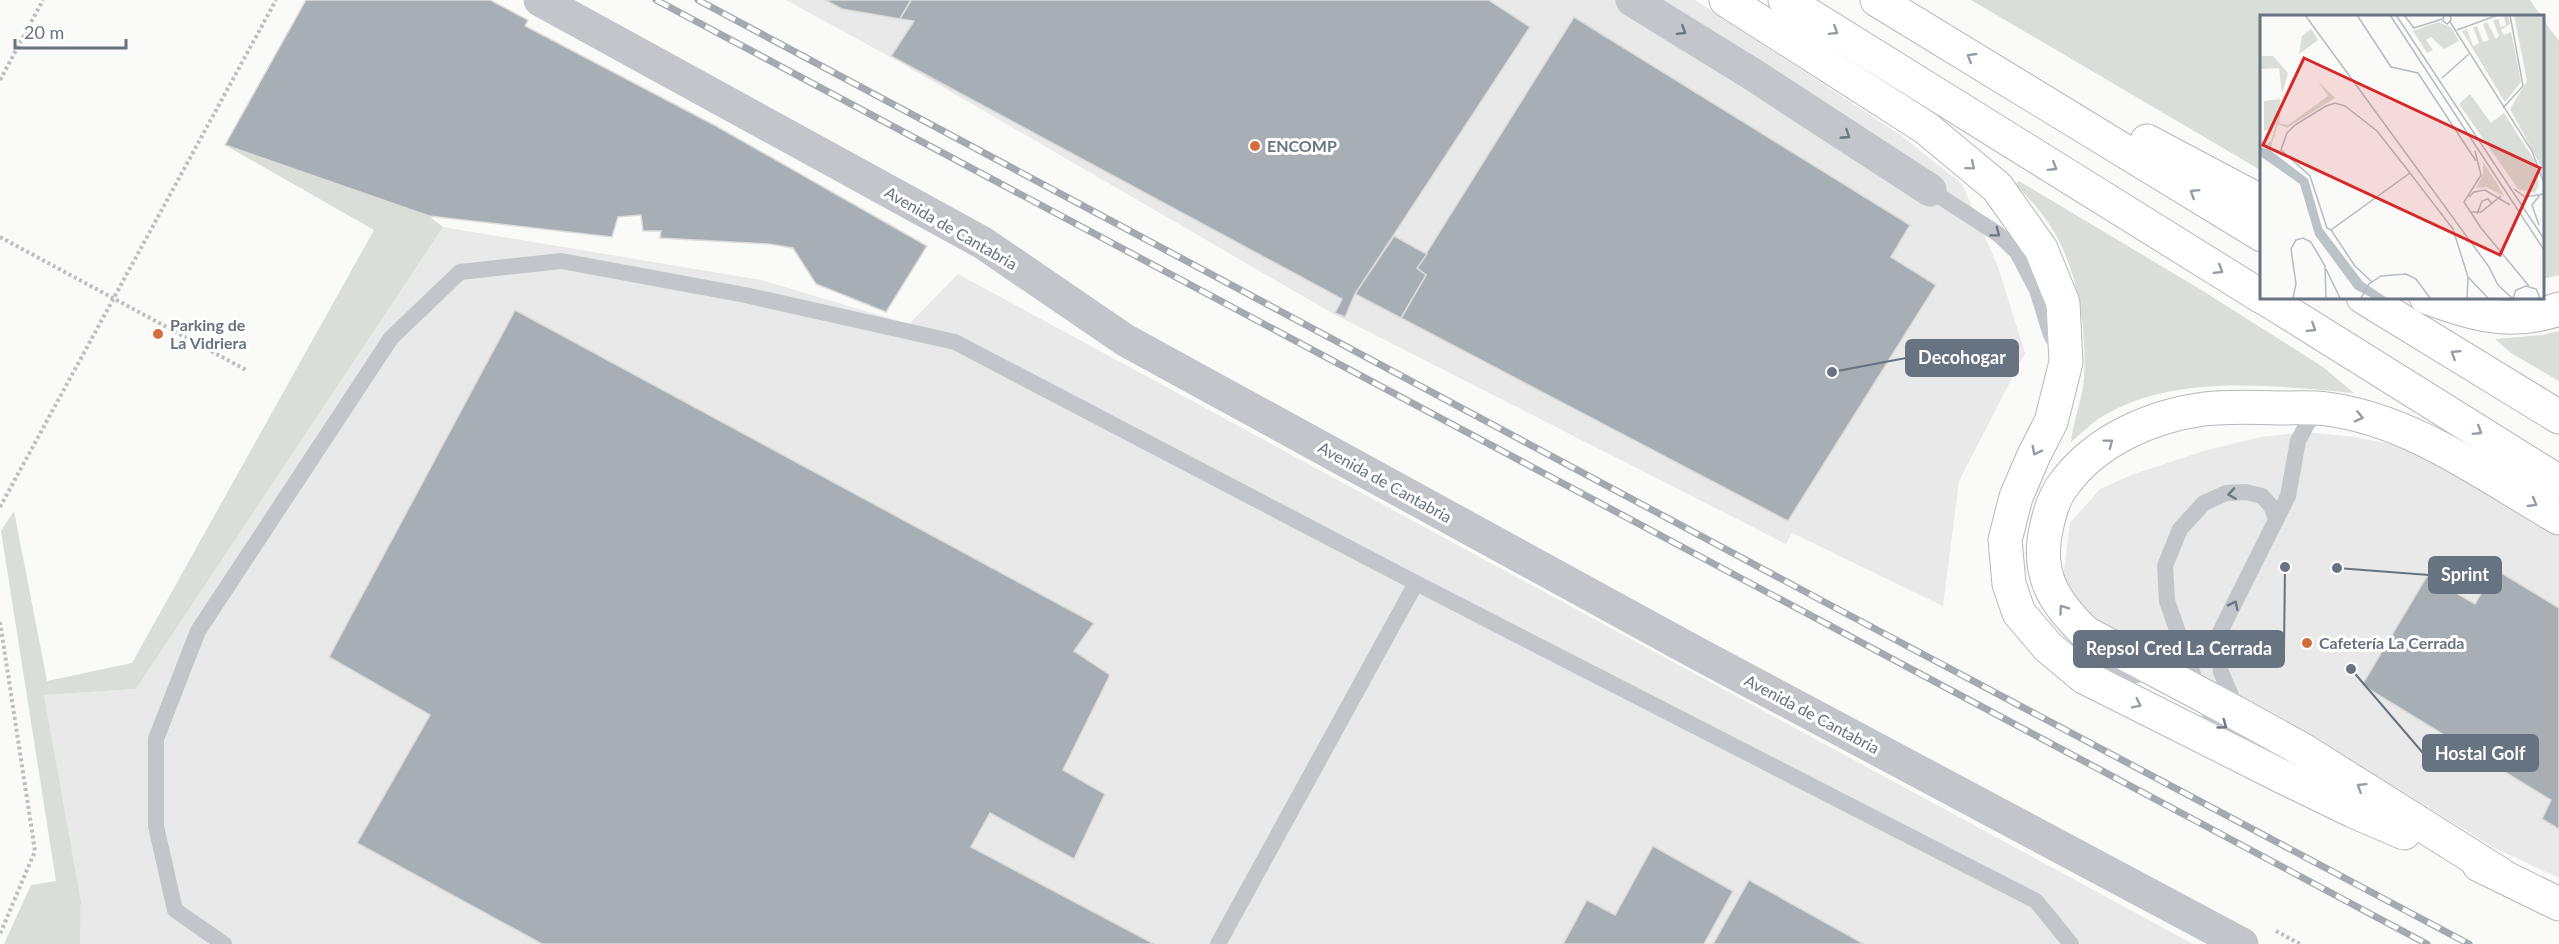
<svg xmlns="http://www.w3.org/2000/svg" width="2559" height="944" font-family="Lato,sans-serif">
  <style>
    .built { fill: #e8e9e8 }
    .green { fill: #daded8 }
    .building { fill: #a7aeb4; stroke: #dcdcda; stroke-width: 1.5 }
    .lines { fill: none; stroke-linecap: round; stroke-linejoin: round }
    .primary-casing { stroke: #b6b9bd; stroke-width: 35 }
    .highway-casing { stroke: #b5b8bc; stroke-width: 35 }
    .path { stroke: #bcbec1; stroke-width: 4; stroke-dasharray: 3 3; stroke-linecap: butt }
    .lane { stroke: #c2c5c9; stroke-width: 16 }
    .street { stroke: #c2c5c9; stroke-width: 33 }
    .primary { stroke: #fff; stroke-width: 33 }
    .highway { stroke: #fff; stroke-width: 33 }
    .rail-casing { stroke: #a4a9af; stroke-width: 7 }
    .rail { stroke: #fff; stroke-width: 4.5; stroke-dasharray: 14; stroke-linecap: butt }
    .oneway { stroke: #6c7784 }
    .oneway2 { stroke: #959da6 }
    .poi-dot { fill: #d46d3e; stroke: #fff; stroke-width: 2 }
    .labels { text-anchor: middle; stroke-width: 6; stroke-linejoin: round; paint-order: stroke }
    .poi-label { font-size: 16px; font-weight: bold; fill: #677380; stroke: #fff; text-anchor: start }
    .street-label { font-size: 16px; fill: #677380; stroke: #fff }
    .inset-road { fill: none; stroke: #b6bcc1; stroke-width: 1.5 }
    .view { fill: #d62828; fill-opacity: 0.15; stroke: #d62828; stroke-width: 3 }
    .inset-edge { fill: none; stroke: #677380; stroke-width: 3 }
    .leader { fill: none; stroke: #677380; stroke-width: 2 }
    .callout-dot { fill: #677380; stroke: #fff; stroke-width: 2 }
    .callout { fill: #677380; stroke: #677380; stroke-width: 2 }
    .callout-label { font-size: 18px; text-anchor: middle; font-weight: bold; fill: #fff }
  </style>
  <rect width="100%" height="100%" fill="#fafaf8"/>
  <g class="built">
    <path d="M786,0h909l207,136 60,48 36,83 27,86 -66,128 -16,125 -151,-73 -6,11 -454,-231 -429,-249z"/>
    <path d="M443,227l318,53 148,44 49,-50 1235,670h-2113l1,-43 -37,-206 92,-6z"/>
    <path d="M2305,432l51,5 61,13 142,83v345l-66,-31 -138,-84 -126,-66 -155,-87 -11,-32 7,-55 30,-34 34,-15 73,-24 54,-13z"/>
  </g>
  <g class="green">
    <path d="M1971,0h559l11,16h-279v155z"/>
    <path d="M2542,18l17,23v234l-16,4z"/>
    <path d="M225,145l204,71 14,11 -307,462 -92,6 37,206 -1,43h-76l27,-59 25,-4 -55,-350 13,-20 33,170 85,-18 242,-433z"/>
    <path d="M2019,181l184,110 120,76 31,26c-80,-7 -178,-20 -251,23 -12,7 -22,18 -32,26 2,-21 11,-41 13,-63 3,-50 -6,-110 -33,-152 -10,-16 -23,-30 -36,-43z"/>
    <path d="M2559,331v50l-48,-28 -16,-14 47,-4z"/>
  </g>
  <g class="building">
    <path d="M306,0h184l38,20 -3,6 191,100 211,120 -41,66 -70,-28 -23,-36 -24,-4 -109,-6 1,-7h-18l-2,-16 -23,2 -6,20 -183,-21 -204,-71z"/>
    <path d="M825,0h86l-11,19 -58,-10z"/>
    <path d="M911,0h578l41,27 -175,267 -10,23 -10,-4 7,-14 -451,-243 23,-35 -14,-2z"/>
    <path d="M1574,17l336,208 -19,32 45,28 -148,236 -387,-203 25,-43 -9,-7z"/>
    <path d="M1394,236l33,18 -10,14 9,7 -25,43 -46,-24z"/>
    <path d="M515,310l579,313 -20,28 36,24 -47,95 42,24 -31,65 -84,-46 -19,34 183,97h-612l-185,-101 73,-128 -101,-58z"/>
    <path d="M2495,569l64,39v221l-17,-10 9,-19 -189,-115 65,-109 48,28z"/>
    <path d="M1653,846l80,45 -29,53h-141l24,-44 28,15z"/>
    <path d="M1749,880l115,64h-151z"/>
  </g>
  <g class="lines">
    <g class="primary-casing">
      <g id="primary">
        <path d="M2238,714l65,36 197,124"/>
        <path d="M2283,777l70,34 51,22"/>
        <path d="M2479,865l80,39"/>
      </g>
    </g>
    <g class="highway-casing">
      <g id="highway">
        <path d="M1726,0l200,128 71,59 44,62 22,54 3,59 -15,60 -17,33 -18,42 -11,43 4,44 10,29 29,34 36,30 199,100"/>
        <path d="M1785,0l477,297"/>
        <path d="M1877,0l385,235"/>
        <path d="M2147,141l115,61"/>
        <path d="M2263,297l296,185"/>
        <path d="M2363,297l196,120"/>
        <path d="M2426,297c46,17 84,29 133,12"/>
        <path d="M2238,714l-152,-81c-33,-31 -51,-61 -39,-108 3,-14 8,-30 17,-41 32,-44 88,-68 140,-75 26,-3 52,-2 77,-1 15,0 31,-1 46,1 85,11 159,67 232,109"/>
      </g>
    </g>
    <g class="path">
      <path d="M0,80l43,-80"/>
      <path d="M0,237l248,134"/>
      <path d="M0,507l276,-507"/>
      <path d="M0,622l35,229 -35,83"/>
      <path d="M2276,931l24,13"/>
    </g>
    <g class="lane">
      <path d="M1930,190l68,44 19,18 20,38 14,45 6,10"/>
      <path d="M2217,638l4,34 16,38"/>
      <path d="M2096,667l18,7 16,2 28,-5 59,-33 71,-142 10,-55 10,-19 16,-11"/>
      <path d="M2266,753c-22,-16 -49,-26 -63,-50l-36,-102 -2,-35 15,-37 24,-26 22,-10 20,-1 16,4 9,10 5,13"/>
      <path d="M224,944l-49,-34 -19,-84v-87l42,-108 193,-293 69,-66 101,-11 184,34 210,47 461,241"/>
      <path d="M1218,944l198,-361 620,318 35,43"/>
    </g>
    <g class="street">
      <path d="M540,0l443,243 142,97 566,310 551,294"/>
      <path d="M1632,0l120,74 178,116"/>
    </g>
    <use href="#primary" class="primary"/>
    <use href="#highway" class="highway"/>
    <g class="rail-casing">
      <g id="rail">
        <path d="M656,0l1771,944"/>
        <path d="M698,0l1134,606 637,338"/>
      </g>
    </g>
    <use href="#rail" class="rail"/>
  </g>
  <defs><path id="oneway-chevron" d="M-2-3.5L2.5 0L-2 3.5" fill="none" stroke-width="1.6" stroke-linecap="round" stroke-linejoin="round" transform="scale(1.5)"/></defs>
  <g class="oneway">
    <use href="#oneway-chevron" transform="translate(1682 31) rotate(32)"/>
    <use href="#oneway-chevron" transform="translate(1846 135) rotate(33)"/>
    <use href="#oneway-chevron" transform="translate(1996 233) rotate(37)"/>
    <use href="#oneway-chevron" transform="translate(2232 494) rotate(171)"/>
    <use href="#oneway-chevron" transform="translate(2234 605) rotate(-64)"/>
    <use href="#oneway-chevron" transform="translate(2223 725) rotate(36)"/>
  </g>
  <g class="oneway2">
    <use href="#oneway-chevron" transform="translate(1834 31) rotate(32)"/>
    <use href="#oneway-chevron" transform="translate(1971 57) rotate(-149)"/>
    <use href="#oneway-chevron" transform="translate(1971 166) rotate(40)"/>
    <use href="#oneway-chevron" transform="translate(2053 167) rotate(32)"/>
    <use href="#oneway-chevron" transform="translate(2194 193) rotate(-148)"/>
    <use href="#oneway-chevron" transform="translate(2219 270) rotate(32)"/>
    <use href="#oneway-chevron" transform="translate(2312 328) rotate(32)"/>
    <use href="#oneway-chevron" transform="translate(2455 354) rotate(-148)"/>
    <use href="#oneway-chevron" transform="translate(2359 417) rotate(13)"/>
    <use href="#oneway-chevron" transform="translate(2478 431) rotate(32)"/>
    <use href="#oneway-chevron" transform="translate(2109 443) rotate(-37)"/>
    <use href="#oneway-chevron" transform="translate(2036 451) rotate(117)"/>
    <use href="#oneway-chevron" transform="translate(2533 503) rotate(30)"/>
    <use href="#oneway-chevron" transform="translate(2063 609) rotate(-125)"/>
    <use href="#oneway-chevron" transform="translate(2137 704) rotate(26)"/>
    <use href="#oneway-chevron" transform="translate(2361 787) rotate(-148)"/>
  </g>
  <g class="poi-dot">
    <circle cx="1255" cy="146" r="6"/>
    <circle cx="158" cy="334" r="6"/>
    <circle cx="2307" cy="643" r="6"/>
  </g>
  <g class="labels">
    <g class="poi-label">
      <text x="1267" y="152">ENCOMP</text>
      <text x="170" y="331">Parking de<tspan x="170" dy="18">La Vidriera</tspan></text>
      <text x="2319" y="649">Cafetería La Cerrada</text>
    </g>
    <g class="street-label">
      <text transform="translate(951 228) rotate(30)" y="6">Avenida de Cantabria</text>
      <text transform="translate(1385 482) rotate(29)" y="6">Avenida de Cantabria</text>
      <text transform="translate(1812 714) rotate(28)" y="6">Avenida de Cantabria</text>
    </g>
  </g>
  <g transform="translate(2260 15)">
    <rect width="284" height="284" fill="#fafaf8"/>
    <path d="M248,0l2,9 -9,6 3,5 7,-3 10,50 -16,20 -43,-71 5,-2 6,17 6,-3 -6,-16 4,-1 6,16 6,-2 -6,-16 4,-2 9,17 3,-3 -6,-16 5,-1 3,8 5,-2 -2,-8zM254,0h29v155l-33,-61 17,-28zM178,7l13,5 8,14 -15,8 -13,-12 -5,3 7,10 -6,3 -14,-22zM51,14l7,11 -19,14 3,-18zM0,41h13l15,17 -6,21 -3,-26 -19,1zM58,66l17,17 -48,30 -9,-4 -8,26 -8,-3 9,-6 10,-34 -2,16 9,2 40,-29zM210,79l21,29 13,-10 31,48 4,24 -4,8 -17,-4 -59,-85zM21,84l-8,29 -9,3v-30zM223,147l12,18 9,16 -18,-9 -10,1 7,-14z" fill="#daded8"/>
    <path d="M0,132l10,3 38,29 14,49 41,54 24,16h-15l-17,-9 -40,-54 -15,-51 -40,-28z" fill="#bbc3c8"/>
    <path class="inset-road" d="M45,0l184,252 9,18 14,13M97,0l34,52 27,6 58,88M130,0l154,235M136,0l148,224M144,0l10,13 28,-9M184,0l-1,6 4,3 4,-4 -1,-5M190,7l82,129 12,32M197,15l41,-15M182,63l27,-24M243,93l20,-22 -13,-71M215,136l6,24 -17,27 17,26M254,174l11,8 19,-3M209,182l5,-5 11,-2 25,15M210,197h11l20,-16M217,199l5,-13 6,-2 4,5M279,210l-7,-20 8,-10M221,213l48,58M71,215l-4,-2 -17,-52 -29,-26 6,-17 8,-8 31,-19 9,-3 10,3 32,25 33,42M66,254l14,29M208,262l20,21M112,267l-17,-16 -24,-36 79,-57 43,56 15,48 -1,21M33,283l3,-14 -5,-35 5,-9 7,-2 8,4 14,24 1,32M101,283l8,-14 12,-8 25,-2 10,5 14,19M253,283l3,-8 10,-4 10,3 4,9"/>
    <path class="view" d="M44,43l236,110 -40,87 -237,-110z"/>
    <rect width="284" height="284" class="inset-edge"/>
  </g>
  <path class="leader" d="M1832 372L1906 358M2337 568L2429 575M2285 567L2284 649M2351 669L2423 753"/>
  <g class="callout-dot">
    <circle cx="1832" cy="372" r="6"/>
    <circle cx="2337" cy="568" r="6"/>
    <circle cx="2285" cy="567" r="6"/>
    <circle cx="2351" cy="669" r="6"/>
  </g>
  <g class="callout">
    <rect x="1906" y="340" width="112" height="36" rx="6"/>
    <rect x="2429" y="557" width="72" height="36" rx="6"/>
    <rect x="2074" y="631" width="210" height="36" rx="6"/>
    <rect x="2423" y="735" width="115" height="36" rx="6"/>
  </g>
  <g class="callout-label">
    <text x="1962" y="364">Decohogar</text>
    <text x="2465" y="581">Sprint</text>
    <text x="2179" y="655">Repsol Cred La Cerrada</text>
    <text x="2480" y="760">Hostal Golf</text>
  </g>
  <path d="M15 39v9h111v-9" fill="none" stroke="#677380" stroke-width="3"/>
  <text x="24" y="39" font-size="18" fill="#677380" stroke="#ffffff" stroke-width="4.5" paint-order="stroke">20 m</text>
</svg>
